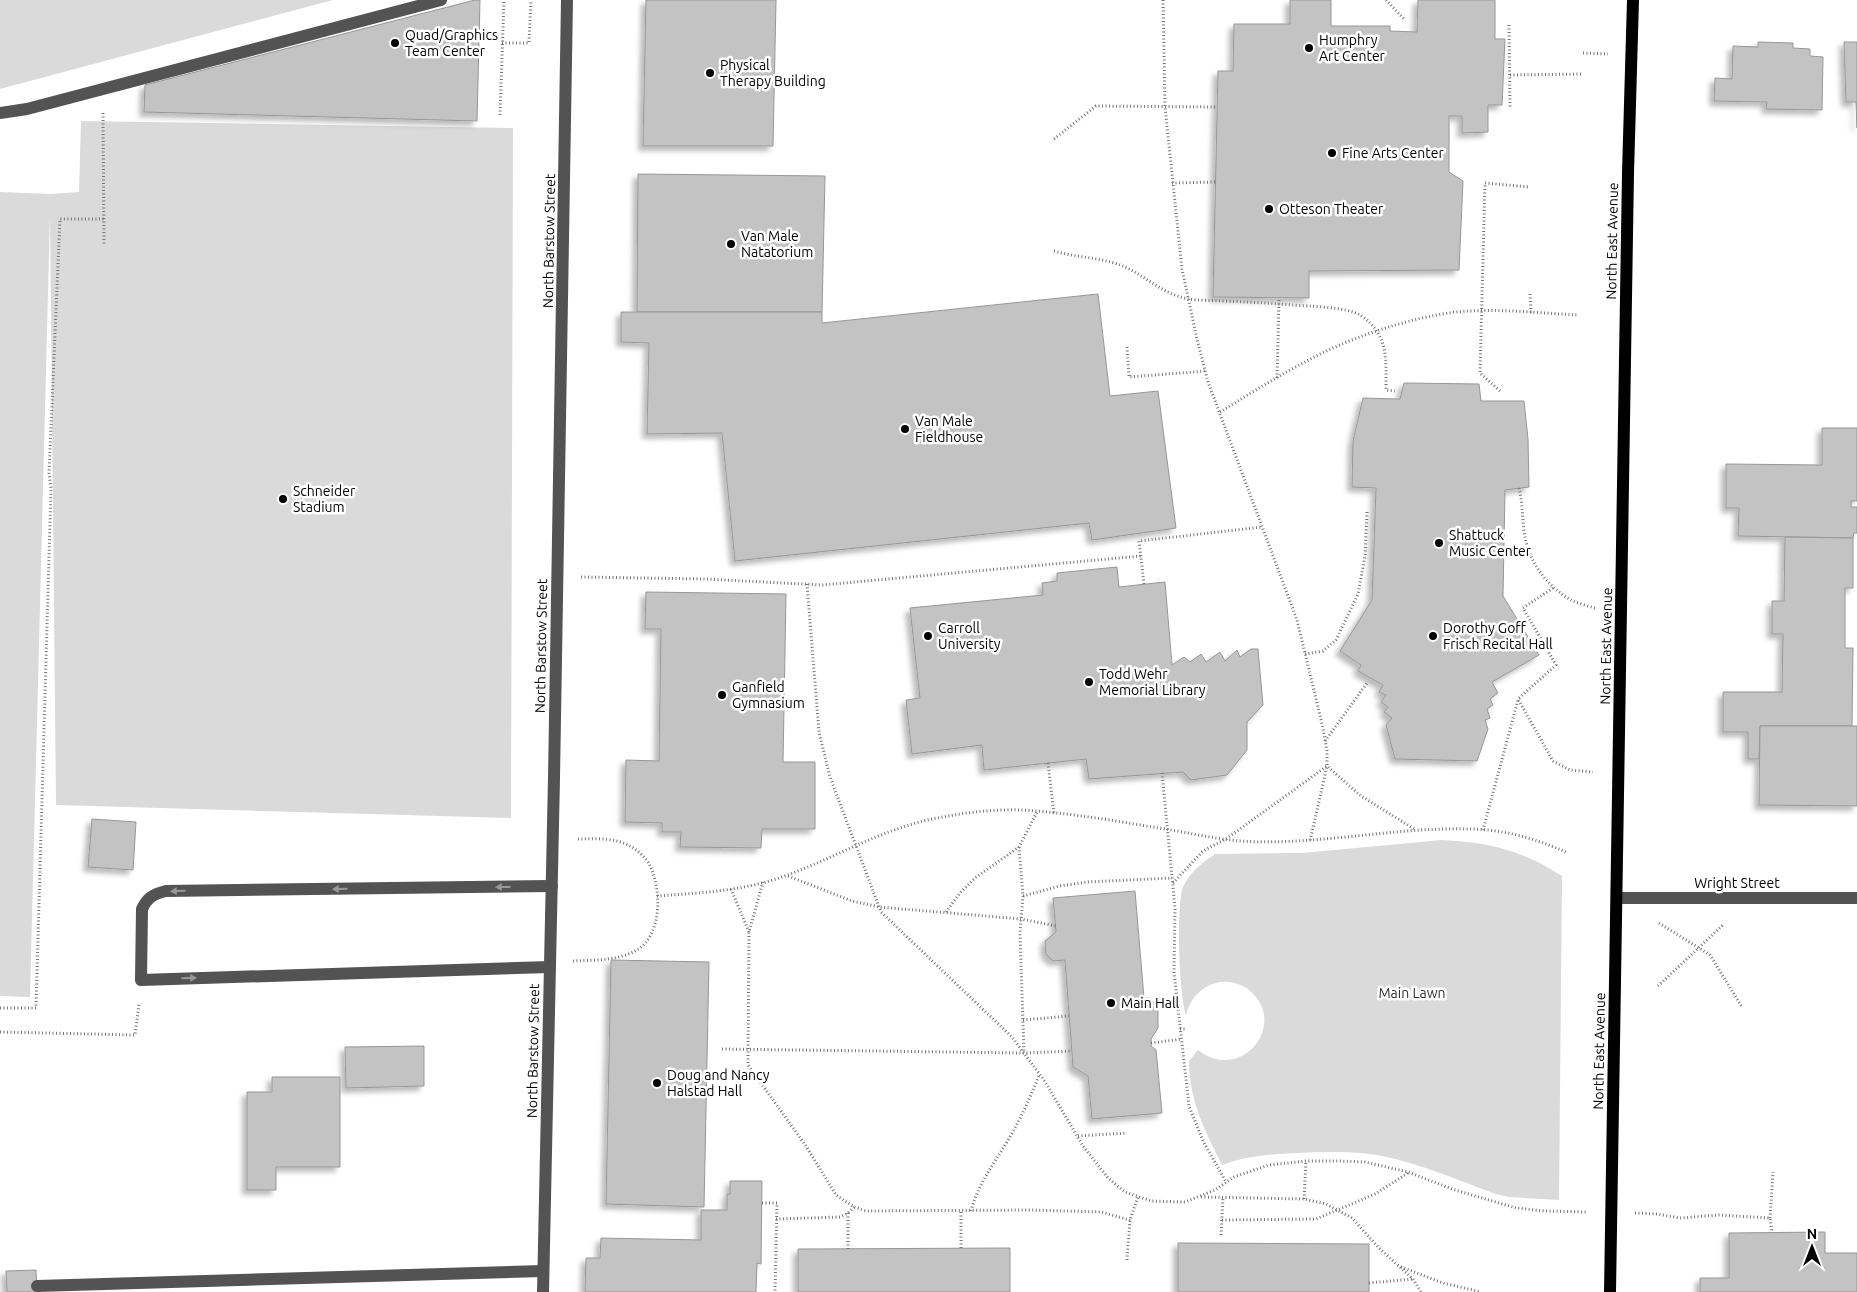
<svg xmlns="http://www.w3.org/2000/svg" width="1857" height="1292" font-family="Ubuntu,sans-serif">
  <style>
    .green { fill: #dadada }
    .building { fill: #c3c3c3; stroke: #979797; filter: url(#shadow) }
    .lines { fill: none; stroke-linecap: round; stroke-linejoin: round }
    .path { stroke: #757575; stroke-width: 3; stroke-dasharray: 1 2.5; stroke-linecap: butt }
    .minor { stroke: #535353; stroke-width: 12 }
    .major { stroke: #000; stroke-width: 12 }
    .oneway { fill: #989898 }
    .poi-dot { fill: #000; stroke: #fff; stroke-width: 2 }
    .labels { text-anchor: middle; stroke-width: 5; stroke-linejoin: round; paint-order: stroke }
    .poi-label { font-size: 14px; fill: #000; stroke: #fff; text-anchor: start }
    .street-label { font-size: 14px; fill: #000; stroke: #fff }
    .park-label { font-size: 14px; fill: #313131; stroke: #fff }
  </style>
  <defs>
    <filter id="shadow"><feDropShadow dx="-4.5" dy="4.5" stdDeviation="2.5" flood-color="#0004"/></filter>
  </defs>
  <rect width="100%" height="100%" fill="#fff"/>
  <g class="green">
    <path d="M0,0h333l-333,89z"/>
    <path d="M81,121l432,7 -2,690 -455,-13 -6,-590 -20,782 -30,-1v-804l50,2 29,-2z"/>
    <path d="M1442,840c46,2 82,11 120,36l-3,324 -50,-3 -13,-3c-39,-14 -86,-35 -127,-40 -24,-3 -48,-2 -72,-1 -26,1 -52,3 -75,12 -17,-34 -33,-65 -33,-104l9,-11c43,34 92,-26 51,-60 -9,-7 -22,-10 -33,-7 -16,4 -26,16 -30,32 -7,-20 -10,-110 -3,-128 6,-14 20,-25 32,-33l87,-1z"/>
  </g>
  <g class="building">
    <path d="M475,0h5l-3,121 -333,-9 1,-27z"/>
    <path d="M646,0h130l-3,146h-130z"/>
    <path d="M1290,0h41v26h59v5l27,1 1,-32h77v39h10l-3,66h-14v27l-26,1v-17h-13v56l14,9 -4,89 -150,1v27l-96,-1 5,-226h15l1,-47h56z"/>
    <path d="M1758,42l35,1v5l17,1v7l13,1 -1,53 -56,-1 1,-7 -53,-1 1,-23 17,1 1,-33 25,1z"/>
    <path d="M1844,42h13v86l-1,-26h-10z"/>
    <path d="M638,174l187,2 -3,136h-185z"/>
    <path d="M1098,294l12,102 48,-5 18,137 -84,12 -3,-17 -354,38 -13,-128 -75,1 2,-91 -28,-1v-30h201v11z"/>
    <path d="M1404,383l75,1 2,17h43l4,38 1,48 -24,3 -2,106 36,59 -47,27 6,11 -8,6 3,6 -6,4 3,9 -5,2 3,9 -11,32 -82,-2 -9,-34 6,-7 -8,-6 4,-5 -7,-5 5,-7 -7,-3 4,-7 -25,-14 3,-6 -21,-14 32,-51 4,-112 -24,-1 1,-46 10,-43 37,1z"/>
    <path d="M1822,428h35v73h-6v6h6v26h-3l-1,5 -115,-2 1,-28h-13v-44l96,1z"/>
    <path d="M1785,537l68,1v50h-8v60h8l-1,78h-92l-1,33h-11v-27h-25v-40h59l1,-58h-11v-33h12z"/>
    <path d="M1117,567l2,20 46,-5 7,83 12,-8 6,5 11,-8 5,8 14,-10 5,9 12,-11 3,7 11,-8h7l5,56 -16,17v28l-20,25 -36,5 -8,-8 -94,7 -3,-20 -102,11 -2,-25 -70,9 -6,-54 14,-2 -10,-90 133,-13 -1,-12 15,-2v-8z"/>
    <path d="M646,592l140,2 -3,168h32v67h-53l-1,19 -81,-1 1,-15h-19v-9l-37,-1 1,-62 33,1 2,-132h-16z"/>
    <path d="M1760,726h97v80l-98,-1z"/>
    <path d="M92,819l44,3 -3,48 -45,-3z"/>
    <path d="M1135,891l9,107h6l8,10v20l-7,11v7l5,4 6,63 -70,6 -4,-43 -15,-9 -8,-107 -12,1 -7,-7 -1,-13 11,-9 -3,-34z"/>
    <path d="M611,960l98,2 -5,245 -98,-3z"/>
    <path d="M424,1046v40l-78,2 -1,-41z"/>
    <path d="M272,1077h68v90h-64v23h-29v-98h25z"/>
    <path d="M730,1181h32l-1,83 -4,-1 -1,29h-171l1,-34h14l1,-20 100,2v-30h26v-16h3z"/>
    <path d="M1825,1232v21h32v39h-157v-14h29v-45z"/>
    <path d="M1178,1243l191,1v48h-191z"/>
    <path d="M1010,1248v44h-212v-43z"/>
    <path d="M36,1270l1,22h-30l-1,-21z"/>
  </g>
  <g class="lines">
    <g class="path">
      <path d="M1163,0l2,107 17,162 15,70 11,43 89,238 26,108 4,23v15l-17,75"/>
      <path d="M1386,0l18,19"/>
      <path d="M1509,25l1,82"/>
      <path d="M502,43h27l2,-43"/>
      <path d="M1583,53l25,1"/>
      <path d="M1510,75l73,-1"/>
      <path d="M103,113l1,132"/>
      <path d="M500,115l4,-115"/>
      <path d="M1054,139l42,-33 121,1"/>
      <path d="M1172,183l43,-1"/>
      <path d="M1054,251c23,7 49,6 71,16 22,10 39,28 64,32 11,2 23,1 35,2 23,1 45,2 68,4 16,1 55,2 68,10 29,19 26,44 26,75l9,1"/>
      <path d="M1530,294l1,19"/>
      <path d="M1127,347l2,30 76,-6"/>
      <path d="M1277,378l2,-80"/>
      <path d="M1500,391l-20,-18 5,-190 44,4"/>
      <path d="M1220,412c28,-17 56,-35 85,-50 43,-24 103,-44 151,-50 40,-4 82,1 122,3"/>
      <path d="M1519,488c4,16 3,33 6,49 5,27 23,50 46,63 8,4 18,6 26,9"/>
      <path d="M581,577l124,2 117,6 319,-29"/>
      <path d="M807,584l12,148 11,45 51,135 131,125 32,43 39,66 25,32 17,14 26,9 34,1 30,-12 19,-13 35,-12 37,-4h33l26,1 43,10 44,17 64,19 29,3 41,1"/>
      <path d="M1144,584l-5,-43 123,-14"/>
      <path d="M1553,588l-30,20 33,57 -38,34 35,62 17,9 23,2"/>
      <path d="M1305,654l18,-3 13,-11 22,-46 7,-38 2,-44"/>
      <path d="M1325,741l42,-58"/>
      <path d="M1048,763l6,51"/>
      <path d="M1162,773l13,135 -1,64 15,134 14,35 23,41"/>
      <path d="M1483,830l35,-130"/>
      <path d="M1019,847l4,49 -3,37 4,120"/>
      <path d="M788,876l64,25 27,6 142,12 35,7"/>
      <path d="M763,882l-14,50 -1,133 58,81 30,49 18,12 12,4 165,-1 70,2 29,8"/>
      <path d="M1173,883l30,-32 23,-12 101,-73 34,30 55,34"/>
      <path d="M731,889l18,43"/>
      <path d="M657,896c42,-3 85,-5 125,-19 54,-19 104,-51 161,-60 26,-5 53,-8 79,-7 50,3 100,12 149,20 23,4 46,9 69,11 77,5 152,-14 229,-12 34,0 68,10 99,24"/>
      <path d="M1023,896l37,-10 27,-4 85,-4"/>
      <path d="M946,912l14,-19 15,-15 44,-31 18,-35"/>
      <path d="M1659,923l51,32 32,52"/>
      <path d="M573,961c21,-1 45,0 64,-11 25,-15 25,-60 13,-84 -3,-8 -14,-17 -22,-21 -16,-8 -35,-6 -52,-6"/>
      <path d="M1658,986l66,-62"/>
      <path d="M0,1008h36l15,-520 -2,-15 11,-254h44"/>
      <path d="M1023,1020l46,-4"/>
      <path d="M1180,1029h6"/>
      <path d="M0,1032l135,3 4,-31"/>
      <path d="M1151,1043l31,-4"/>
      <path d="M722,1049l302,4 48,-2"/>
      <path d="M1078,1136l49,-3"/>
      <path d="M1201,1197l103,2 22,5 26,14 27,30 34,31 8,13"/>
      <path d="M1304,1199l2,-38"/>
      <path d="M762,1203h15l-2,89"/>
      <path d="M971,1211c7,-28 26,-51 40,-76 11,-19 20,-39 28,-60"/>
      <path d="M848,1213v36"/>
      <path d="M1635,1213l22,1 23,4 39,-3 51,3 2,14"/>
      <path d="M1770,1218l3,-46"/>
      <path d="M776,1219l64,-2 8,-4 6,-6"/>
      <path d="M1222,1220l94,-1 59,-25 33,-21"/>
      <path d="M1221,1235l2,-38"/>
      <path d="M961,1248v-37"/>
      <path d="M1127,1260l3,-40 8,-23"/>
      <path d="M1401,1267l42,16 38,9"/>
      <path d="M1369,1283l44,-4"/>
    </g>
    <g class="minor">
      <path d="M0,113l27,-4 414,-109"/>
      <path d="M1617,898h240"/>
      <path d="M550,967l-409,13 1,-71c5,-11 11,-15 24,-18l386,-5"/>
      <path d="M37,1286l506,-15"/>
      <path d="M543,1292l11,-514 13,-778"/>
    </g>
    <path class="major" d="M1610,1292l18,-1119 5,-173"/>
  </g>
  <defs><path id="oneway-solid" d="M-6-.8H1V-3.2L6.5 0L1 3.2V.8H-6Z" transform="scale(1.25)"/></defs>
  <g class="oneway">
    <use href="#oneway-solid" transform="translate(503 887) rotate(179)"/>
    <use href="#oneway-solid" transform="translate(340 889) rotate(179)"/>
    <use href="#oneway-solid" transform="translate(178 891) rotate(179)"/>
    <use href="#oneway-solid" transform="translate(189 978) rotate(-2)"/>
  </g>
  <g class="poi-dot">
    <circle cx="395" cy="43" r="5"/>
    <circle cx="1309" cy="48" r="5"/>
    <circle cx="710" cy="73" r="5"/>
    <circle cx="1332" cy="153" r="5"/>
    <circle cx="1269" cy="209" r="5"/>
    <circle cx="731" cy="244" r="5"/>
    <circle cx="905" cy="429" r="5"/>
    <circle cx="283" cy="499" r="5"/>
    <circle cx="1439" cy="543" r="5"/>
    <circle cx="928" cy="636" r="5"/>
    <circle cx="1433" cy="636" r="5"/>
    <circle cx="1089" cy="682" r="5"/>
    <circle cx="722" cy="695" r="5"/>
    <circle cx="1111" cy="1003" r="5"/>
    <circle cx="657" cy="1083" r="5"/>
  </g>
  <g class="labels">
    <g class="poi-label">
      <text x="405" y="40">Quad/Graphics<tspan x="405" dy="16">Team Center</tspan></text>
      <text x="1319" y="45">Humphry<tspan x="1319" dy="16">Art Center</tspan></text>
      <text x="720" y="70">Physical<tspan x="720" dy="16">Therapy Building</tspan></text>
      <text x="1342" y="158">Fine Arts Center</text>
      <text x="1279" y="214">Otteson Theater</text>
      <text x="741" y="241">Van Male<tspan x="741" dy="16">Natatorium</tspan></text>
      <text x="915" y="426">Van Male<tspan x="915" dy="16">Fieldhouse</tspan></text>
      <text x="293" y="496">Schneider<tspan x="293" dy="16">Stadium</tspan></text>
      <text x="1449" y="540">Shattuck<tspan x="1449" dy="16">Music Center</tspan></text>
      <text x="938" y="633">Carroll<tspan x="938" dy="16">University</tspan></text>
      <text x="1443" y="633">Dorothy Goff<tspan x="1443" dy="16">Frisch Recital Hall</tspan></text>
      <text x="1099" y="679">Todd Wehr<tspan x="1099" dy="16">Memorial Library</tspan></text>
      <text x="732" y="692">Ganfield<tspan x="732" dy="16">Gymnasium</tspan></text>
      <text x="1121" y="1008">Main Hall</text>
      <text x="667" y="1080">Doug and Nancy<tspan x="667" dy="16">Halstad Hall</tspan></text>
    </g>
    <g class="street-label">
      <text transform="translate(549 241) rotate(-89)" y="5">North Barstow Street</text>
      <text transform="translate(1612 241) rotate(-89)" y="5">North East Avenue</text>
      <text transform="translate(541 646) rotate(-89)" y="5">North Barstow Street</text>
      <text transform="translate(1606 646) rotate(-89)" y="5">North East Avenue</text>
      <text x="1737" y="888">Wright Street</text>
      <text transform="translate(533 1051) rotate(-89)" y="5">North Barstow Street</text>
      <text transform="translate(1599 1051) rotate(-89)" y="5">North East Avenue</text>
    </g>
    <g class="park-label">
      <text x="1412" y="998">Main Lawn</text>
    </g>
  </g>
  <g transform="translate(1812 1247)" stroke="#ffffff" stroke-width="4" paint-order="stroke">
  <path d="M0-4L9 19L0 12L-9 19Z" fill="#000000"/>
  <text y="-8" font-size="14" font-weight="bold" text-anchor="middle" fill="#000000">N</text>
  </g>
</svg>
